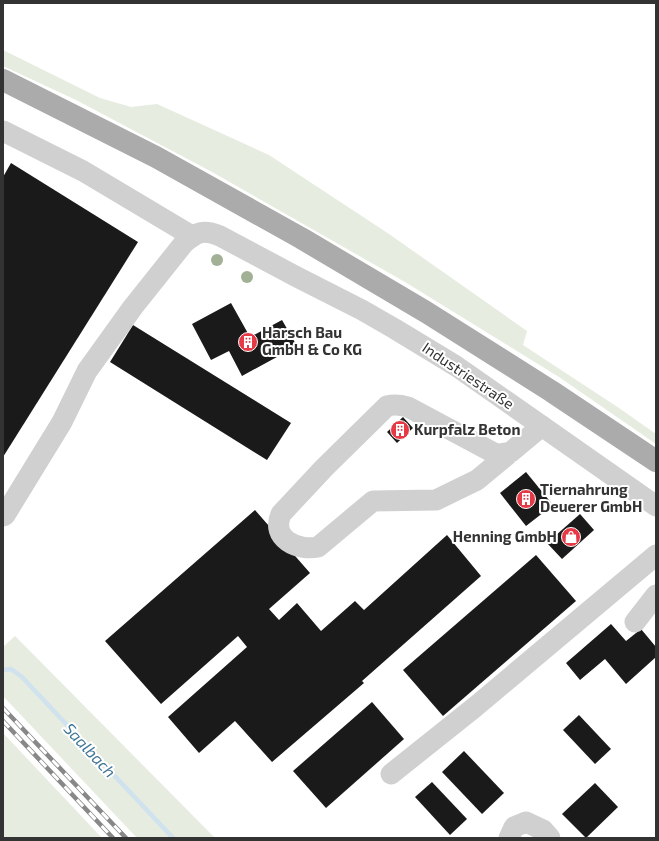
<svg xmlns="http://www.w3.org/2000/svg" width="659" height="841" font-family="'Exo 2',sans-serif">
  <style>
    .green { fill: #e6ecdf }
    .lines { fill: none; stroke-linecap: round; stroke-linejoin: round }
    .stream { stroke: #cfe2ee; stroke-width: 4.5 }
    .building { fill: #1a1a1a }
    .minor { stroke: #d0d0d0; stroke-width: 21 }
    .major { stroke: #ababab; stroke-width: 22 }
    .rail-casing { stroke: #888; stroke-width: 4.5 }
    .rail { stroke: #fff; stroke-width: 3; stroke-dasharray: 9; stroke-linecap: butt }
    .tree { fill: #a2b095 }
    .labels { text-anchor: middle; stroke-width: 4; stroke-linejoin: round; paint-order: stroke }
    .poi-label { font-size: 15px; font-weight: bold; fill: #333; stroke: #fff; text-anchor: start }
    .street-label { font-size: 15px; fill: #333; stroke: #fff }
    .water-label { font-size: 16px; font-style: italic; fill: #3f7597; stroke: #fff }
  </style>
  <rect width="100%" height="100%" fill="#fff"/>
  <g class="green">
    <path d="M3,50l97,48 31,9 26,-3 112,51 120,79 138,97 -4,14 96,63 37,26v10l-97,-67 -154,-95 -193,-110 -136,-72 -73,-34z"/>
    <path d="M15,636l200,202h-78l-134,-142v-49z"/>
    <path d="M3,733l99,105h-99z"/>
  </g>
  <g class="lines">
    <path class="stream" d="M3,670l8,-1 11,8 151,161"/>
  </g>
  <g class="building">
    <path d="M11,163l127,79 -135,215v-280z"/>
    <path d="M231,303l19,34 32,-17 15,26 -55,30 -13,-25 -18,9 -19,-36z"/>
    <path d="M133,325l158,98 -24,37 -157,-98z"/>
    <path d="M403,417l10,11 -16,15 -10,-11z"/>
    <path d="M526,472l27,33 -27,21 -26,-33z"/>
    <path d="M255,510l55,63 -41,36 10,11 18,-17 24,28 34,-30 9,9 83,-75 34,41 -119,105 2,2 -92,79 -37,-41 -36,32 -31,-36 79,-70 -9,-11 -77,68 -56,-63z"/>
    <path d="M580,514l14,16 -32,29 -15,-16z"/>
    <path d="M536,555l40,46 -133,115 -40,-46z"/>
    <path d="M611,624l15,17 15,-12 15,18v10l-30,27 -21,-25 -25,21 -14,-17z"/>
    <path d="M372,702l32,37 -78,69 -33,-37z"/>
    <path d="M579,715l32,34 -16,15 -32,-34z"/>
    <path d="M464,751l40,42 -22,21 -40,-42z"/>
    <path d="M432,782l35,37 -17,16 -35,-38z"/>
    <path d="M595,783l23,24 -32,31 -24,-24z"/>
  </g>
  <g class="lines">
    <g class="minor">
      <path d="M3,131l80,40 109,65"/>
      <path d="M511,452l-12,2 -5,-1 -86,-46c-7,-2 -13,-3 -21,-1l-63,62 -43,46c-11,25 17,37 37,33l55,-46 63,-1 41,-20 65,-54"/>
      <path d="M3,516l2,-1 57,-93 25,-51 46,-64 51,-64c13,-11 19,-14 36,-7l77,41 65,33 33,19 61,37 200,140"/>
      <path d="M635,622l21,-27"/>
      <path d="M391,774l84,-67 181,-152"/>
      <path d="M509,838l5,-11 12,-5 17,8 7,8"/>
    </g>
    <path class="major" d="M3,80l153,77 145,81 125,74 125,79 105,70"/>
    <g class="rail-casing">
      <g id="rail">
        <path d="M3,708l123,130"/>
        <path d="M3,721l110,117"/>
      </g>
    </g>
    <use href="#rail" class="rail"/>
  </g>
  <g class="tree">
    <circle cx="217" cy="260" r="6"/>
    <circle cx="247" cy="277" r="6"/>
  </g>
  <defs>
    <g id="building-disc" transform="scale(1)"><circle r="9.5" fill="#e63946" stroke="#fff"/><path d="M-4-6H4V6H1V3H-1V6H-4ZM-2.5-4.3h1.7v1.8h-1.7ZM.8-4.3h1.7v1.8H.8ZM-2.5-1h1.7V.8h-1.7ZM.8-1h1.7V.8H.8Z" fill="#fff"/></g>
    <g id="shop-disc" transform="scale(1)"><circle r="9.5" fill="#e63946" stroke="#fff"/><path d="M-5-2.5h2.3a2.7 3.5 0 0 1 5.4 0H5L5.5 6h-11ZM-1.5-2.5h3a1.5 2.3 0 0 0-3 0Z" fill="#fff"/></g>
  </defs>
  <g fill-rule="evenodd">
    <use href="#building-disc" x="248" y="342"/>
    <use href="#building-disc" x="400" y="430"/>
    <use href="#building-disc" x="526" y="499"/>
    <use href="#shop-disc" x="571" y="537"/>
  </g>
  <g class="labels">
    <g class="poi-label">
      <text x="262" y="338">Harsch Bau<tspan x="262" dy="17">GmbH &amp; Co KG</tspan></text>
      <text x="414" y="435">Kurpfalz Beton</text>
      <text x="540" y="495">Tiernahrung<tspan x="540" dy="17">Deuerer GmbH</tspan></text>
      <text x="557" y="542" text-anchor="end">Henning GmbH</text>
    </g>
    <g class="street-label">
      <text transform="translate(468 376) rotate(34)" y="5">Industriestraße</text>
    </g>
    <g class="water-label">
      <text transform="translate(90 750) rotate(47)" y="6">Saalbach</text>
    </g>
  </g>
  <rect width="659" height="841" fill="none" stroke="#333333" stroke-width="8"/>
</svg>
